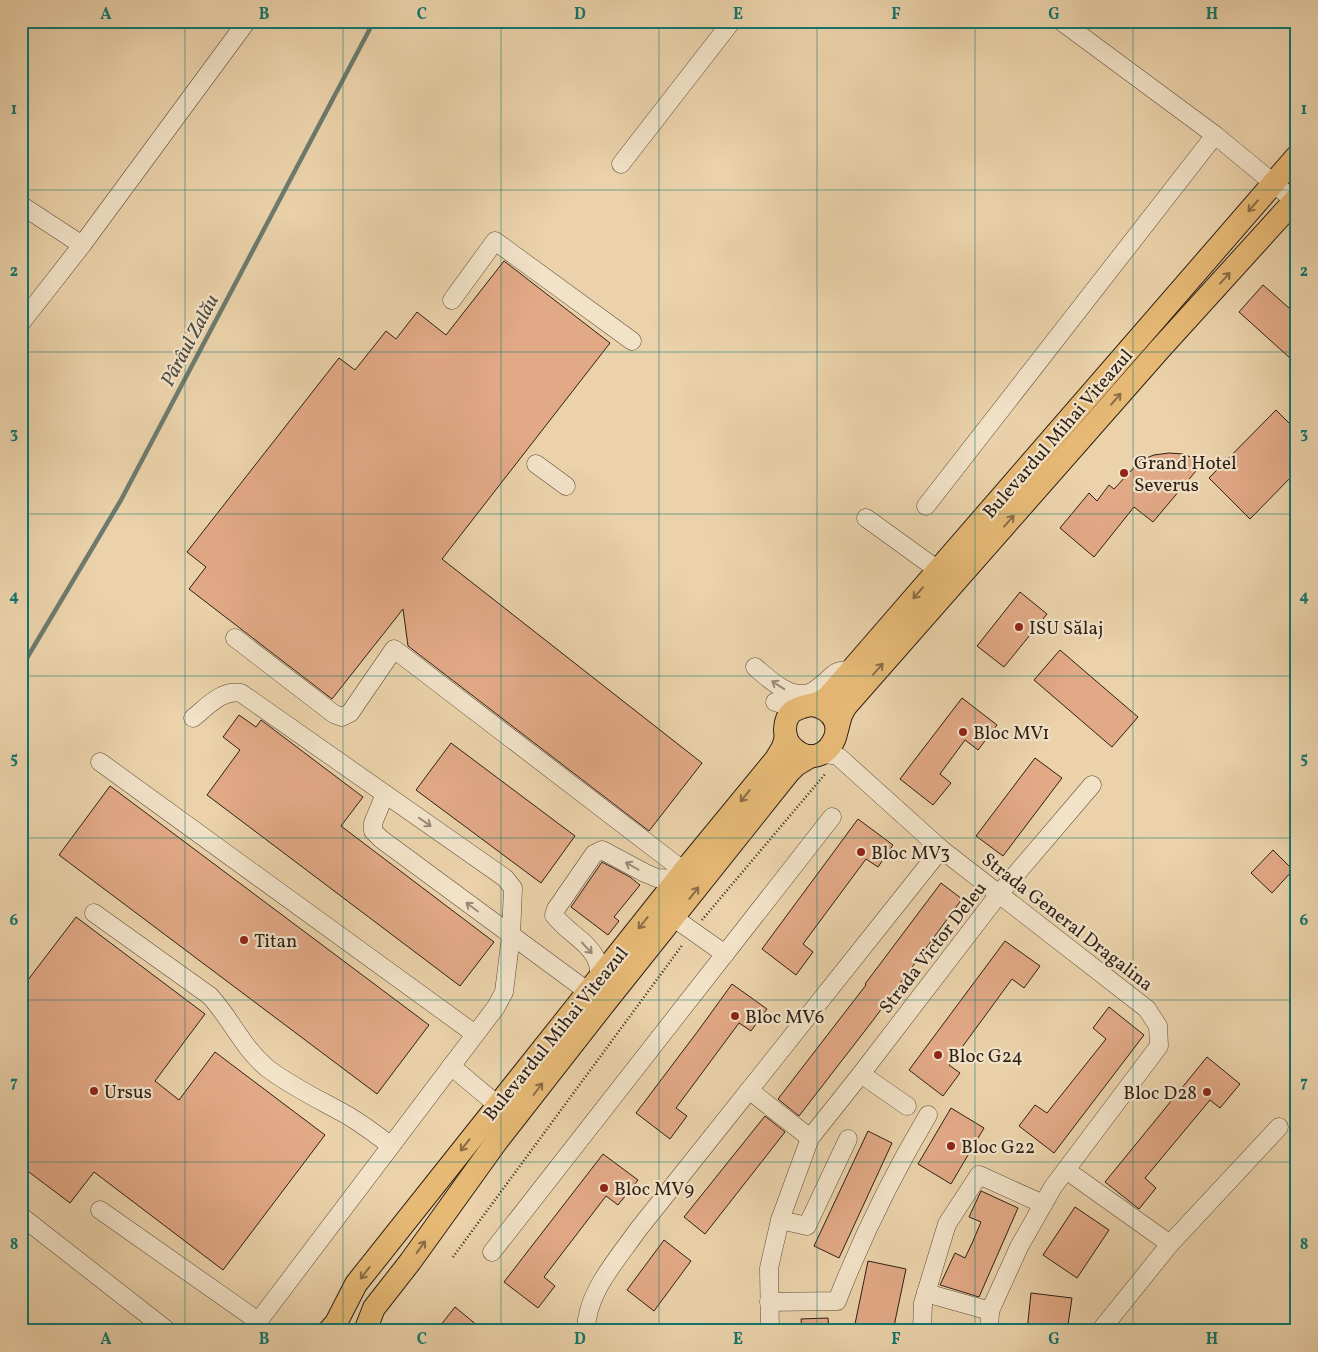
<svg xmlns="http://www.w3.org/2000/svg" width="1318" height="1352" font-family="Vollkorn,serif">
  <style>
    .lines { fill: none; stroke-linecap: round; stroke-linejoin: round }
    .stream { stroke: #6d7b6e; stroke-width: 4.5 }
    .building { fill: #e2a986; stroke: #2d1f16 }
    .minor-casing { stroke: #5c4c3b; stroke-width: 19 }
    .major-casing { stroke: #2d1f16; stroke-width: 24 }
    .path { stroke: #2d1f16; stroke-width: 2.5; stroke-dasharray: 1 2.5; stroke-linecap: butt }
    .minor { stroke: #f2e2c8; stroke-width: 18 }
    .major { stroke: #e6b975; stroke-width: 22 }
    .oneway { stroke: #8a6c46 }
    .oneway2 { stroke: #998a78 }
    .grid { fill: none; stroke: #0f766e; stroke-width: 1; stroke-opacity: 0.55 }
    .poi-dot { fill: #8f2418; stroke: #f2e2c8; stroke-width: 2 }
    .labels { text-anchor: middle; stroke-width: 4.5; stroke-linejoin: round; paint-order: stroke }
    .street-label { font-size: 19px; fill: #2d1f16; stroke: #f2e2c8 }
    .poi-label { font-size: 19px; fill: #2d1f16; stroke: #f2e2c8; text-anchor: start }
    .water-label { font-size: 20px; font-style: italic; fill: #4d4d42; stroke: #f2e2c8 }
    .neatline { fill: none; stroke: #0f766e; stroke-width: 2 }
    .grid-label { font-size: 16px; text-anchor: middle; font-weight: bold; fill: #0f766e }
  </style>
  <rect width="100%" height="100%" fill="#ebd2aa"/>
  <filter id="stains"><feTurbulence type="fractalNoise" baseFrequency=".004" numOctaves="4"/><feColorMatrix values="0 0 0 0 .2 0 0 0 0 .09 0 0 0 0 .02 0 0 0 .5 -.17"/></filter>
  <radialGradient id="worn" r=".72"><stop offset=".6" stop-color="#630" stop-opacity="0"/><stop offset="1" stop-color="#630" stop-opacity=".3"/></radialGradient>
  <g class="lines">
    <path class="stream" d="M21,668l100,-168 253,-479"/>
  </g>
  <g class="building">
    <path d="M504,261l106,82 -168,216 260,204 -53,68 -241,-185 -5,-37 -71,90 -143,-110 17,-22 -19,-15 152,-194 16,12 31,-39 10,8 21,-27 29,23z"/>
    <path d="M1263,285l34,30v38l-6,6 -52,-47z"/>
    <path d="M1276,410l21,21v40l-47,48 -41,-41z"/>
    <path d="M1169,453l14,1 13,5 5,6 -48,57 -19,-15 -40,50 -34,-29 29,-35 8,8 12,-16 5,4 27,-29 13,-5z"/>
    <path d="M1020,592l27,22 -43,53 -27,-21z"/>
    <path d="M1060,650l78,67 -26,30 -78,-67z"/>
    <path d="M962,698l35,27 -19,25 -13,-10 -25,34 11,9 -18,22 -33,-26z"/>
    <path d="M239,715l17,12 5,-7 102,77 -22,29 153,116 -34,44 -253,-191 33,-45 -17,-13z"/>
    <path d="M451,743l124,93 -34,47 -125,-93z"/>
    <path d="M1035,758l27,20 -59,78 -27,-20z"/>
    <path d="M110,786l319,239 -52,69 -318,-239z"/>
    <path d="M858,819l35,26 -15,22 -12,-8 -63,85 10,8 -17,23 -34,-26z"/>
    <path d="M1273,850l20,20 -21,23 -21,-20z"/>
    <path d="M602,862l28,15 10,8 -26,32 5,4 -11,14 -37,-28z"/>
    <path d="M941,883l21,16 -88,120 -75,97 -21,-17 88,-114 -1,-1z"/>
    <path d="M76,917l129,97 -50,67 24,19 36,-48 110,83 -102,135 -129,-98 -24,31 -49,-37v-177z"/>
    <path d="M1005,941l35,25 -16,22 -12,-9 -63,86 11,8 -17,23 -34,-26z"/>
    <path d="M732,984l35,25 -16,22 -12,-8 -63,85 11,8 -17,23 -34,-26 62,-82z"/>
    <path d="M1109,1007l35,28 -90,118 -35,-27 16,-21 12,8 59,-74 -13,-11z"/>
    <path d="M1207,1057l33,27 -20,24 -10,-8 -65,78 11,10 -17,21 -34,-27z"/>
    <path d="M951,1108l33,20 -33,56 -33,-20z"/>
    <path d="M765,1116l20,16 -80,102 -21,-17z"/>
    <path d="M868,1131l24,12 -53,115 -25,-12z"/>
    <path d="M603,1154l35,26 -20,25 -12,-9 -62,81 11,9 -17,22 -34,-26z"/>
    <path d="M981,1191l37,17 -39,89 -39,-12 15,-32 10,5 8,-17 8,-19 -12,-5z"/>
    <path d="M1075,1207l34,23 -32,48 -34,-23z"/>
    <path d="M664,1240l27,21 -37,50 -27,-21z"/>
    <path d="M868,1261l38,8 -13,62 -38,-7z"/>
    <path d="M1031,1293l41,5 -5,33h-40z"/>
    <path d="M455,1307l29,24h-48z"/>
    <path d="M828,1318l1,13h-27l-1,-12z"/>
  </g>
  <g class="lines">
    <g class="minor-casing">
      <g id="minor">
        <path d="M1061,21l154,114 80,66"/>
        <path d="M621,164l111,-143"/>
        <path d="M21,205l61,40"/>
        <path d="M452,300l43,-59 137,100"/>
        <path d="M21,323l61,-78 165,-224"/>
        <path d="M536,464l30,22"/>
        <path d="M926,506l289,-371"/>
        <path d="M866,518l72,52"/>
        <path d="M235,638l99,76 8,3 8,-4 44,-64 290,222"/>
        <path d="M755,667c14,12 34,32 54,26 6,-2 11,-7 16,-11 10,-10 12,-12 27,-12"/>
        <path d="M775,702l13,4h13"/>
        <path d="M193,718c14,-11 29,-29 48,-25l264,185 8,10 -2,48 -7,56 -8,15 -245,324"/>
        <path d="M822,754l12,1 5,2 102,92 206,160 11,17 1,20 -106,141 -34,60 -29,64 -1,20"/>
        <path d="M100,762l375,272"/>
        <path d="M385,794l-12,29v8l8,8 217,160"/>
        <path d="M94,913l116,83c21,23 33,52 57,72 25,19 53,32 80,47 15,9 30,20 44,31"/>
        <path d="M674,918l51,36"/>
        <path d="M600,977c-1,-5 -1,-11 -3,-16 -7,-19 -31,-29 -43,-46l2,-6 38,-55 8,-4 43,23 12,5 21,1"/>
        <path d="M451,1066l56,47"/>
        <path d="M861,1074l46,32"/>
        <path d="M749,1090l61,48"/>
        <path d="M1066,1170l104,74"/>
        <path d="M100,1210l158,111"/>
        <path d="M21,1216l147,115"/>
        <path d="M780,1220l27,6 41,-87"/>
        <path d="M492,1252l340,-435"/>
        <path d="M926,1293l64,18"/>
        <path d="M769,1302l68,-1c25,-64 56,-127 91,-186"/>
        <path d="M586,1331c0,-38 31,-71 51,-100l304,-382"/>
        <path d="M770,1331l-1,-63 11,-48 30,-82 51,-64 138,-180 93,-109"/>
        <path d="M922,1331l1,-28 24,-79 32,-49 64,29"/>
        <path d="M1100,1331l70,-87 109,-117"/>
      </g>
    </g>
    <g class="major-casing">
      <g id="major">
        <path d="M813,705c48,11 12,72 -19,44 -6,-5 -9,-12 -9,-20 1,-21 15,-21 29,-25 5,-1 10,-4 14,-7l469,-541"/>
        <path d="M837,730l4,-15 5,-9 313,-356 138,-152"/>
        <path d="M329,1331l7,-8 20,-39 328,-413 92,-112 7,-12 3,-10"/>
        <path d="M365,1331l9,-23 36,-46 87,-121 107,-137 185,-232 7,-7 15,-9"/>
      </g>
    </g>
    <g class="path">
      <path d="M702,920l124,-147"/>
      <path d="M453,1257l230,-313"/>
    </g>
    <use href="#minor" class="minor"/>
    <use href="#major" class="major"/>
  </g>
  <defs><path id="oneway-shaft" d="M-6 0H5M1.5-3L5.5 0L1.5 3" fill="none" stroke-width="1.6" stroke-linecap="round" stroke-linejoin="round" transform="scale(1.25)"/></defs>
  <g class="oneway">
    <use href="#oneway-shaft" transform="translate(1253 206) rotate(131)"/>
    <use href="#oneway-shaft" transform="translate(1225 278) rotate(-48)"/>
    <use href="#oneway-shaft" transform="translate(1116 399) rotate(-49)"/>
    <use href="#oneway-shaft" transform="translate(1009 521) rotate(-49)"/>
    <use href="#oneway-shaft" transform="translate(918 593) rotate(131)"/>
    <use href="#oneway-shaft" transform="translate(878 669) rotate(-49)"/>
    <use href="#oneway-shaft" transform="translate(745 796) rotate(129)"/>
    <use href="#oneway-shaft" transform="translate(694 893) rotate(-52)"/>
    <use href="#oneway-shaft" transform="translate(643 923) rotate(129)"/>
    <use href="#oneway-shaft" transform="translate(538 1089) rotate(-53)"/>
    <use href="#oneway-shaft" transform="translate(465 1145) rotate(128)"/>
    <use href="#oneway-shaft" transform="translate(421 1247) rotate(-54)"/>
    <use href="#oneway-shaft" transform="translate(365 1273) rotate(128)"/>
  </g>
  <g class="oneway2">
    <use href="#oneway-shaft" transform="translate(778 685) rotate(-147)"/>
    <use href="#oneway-shaft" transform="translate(425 822) rotate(35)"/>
    <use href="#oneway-shaft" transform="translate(632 866) rotate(-150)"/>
    <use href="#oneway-shaft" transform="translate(472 907) rotate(-143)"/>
    <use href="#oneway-shaft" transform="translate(587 948) rotate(47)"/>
  </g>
  <path class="grid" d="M185,21v1310M343,21v1310M501,21v1310M659,21v1310M817,21v1310M975,21v1310M1133,21v1310M21,190h1276M21,352h1276M21,514h1276M21,676h1276M21,838h1276M21,1000h1276M21,1162h1276"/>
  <g class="poi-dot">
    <circle cx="1124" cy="473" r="5"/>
    <circle cx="1019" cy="627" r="5"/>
    <circle cx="963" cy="732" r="5"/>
    <circle cx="861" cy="852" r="5"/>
    <circle cx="244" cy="940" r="5"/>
    <circle cx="735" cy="1016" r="5"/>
    <circle cx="938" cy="1055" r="5"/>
    <circle cx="94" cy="1091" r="5"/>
    <circle cx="1207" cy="1092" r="5"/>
    <circle cx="951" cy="1146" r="5"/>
    <circle cx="604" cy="1188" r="5"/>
  </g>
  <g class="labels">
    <g class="street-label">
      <text transform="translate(1057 433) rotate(-49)" y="7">Bulevardul Mihai Viteazul</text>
      <text transform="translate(1068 921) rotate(38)" y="7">Strada General Dragalina</text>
      <text transform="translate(932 947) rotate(-52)" y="7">Strada Victor Deleu</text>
      <text transform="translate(555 1033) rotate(-51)" y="7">Bulevardul Mihai Viteazul</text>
    </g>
    <g class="poi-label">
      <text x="1134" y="469">Grand Hotel<tspan x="1134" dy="22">Severus</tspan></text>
      <text x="1029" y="634">ISU Sălaj</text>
      <text x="973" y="739">Bloc MV1</text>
      <text x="871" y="859">Bloc MV3</text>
      <text x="254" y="947">Titan</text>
      <text x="745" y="1023">Bloc MV6</text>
      <text x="948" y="1062">Bloc G24</text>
      <text x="104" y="1098">Ursus</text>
      <text x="1197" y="1099" text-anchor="end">Bloc D28</text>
      <text x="961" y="1153">Bloc G22</text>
      <text x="614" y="1195">Bloc MV9</text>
    </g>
    <g class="water-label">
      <text transform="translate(189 340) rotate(-62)" y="7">Pârâul Zalău</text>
    </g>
  </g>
  <rect width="1318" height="1352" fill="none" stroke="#ebd2aa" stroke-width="55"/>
  <rect x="28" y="28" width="1262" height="1296" class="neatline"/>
  <g class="grid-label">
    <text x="106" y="19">A</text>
    <text x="264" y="19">B</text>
    <text x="422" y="19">C</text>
    <text x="580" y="19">D</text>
    <text x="738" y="19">E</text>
    <text x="896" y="19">F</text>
    <text x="1054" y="19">G</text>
    <text x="1212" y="19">H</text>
    <text x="14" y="114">1</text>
    <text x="1304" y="114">1</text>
    <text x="14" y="276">2</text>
    <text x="1304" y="276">2</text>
    <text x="14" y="438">3</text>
    <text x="1304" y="438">3</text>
    <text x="14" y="601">4</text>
    <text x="1304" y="601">4</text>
    <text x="14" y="763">5</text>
    <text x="1304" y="763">5</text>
    <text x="14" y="925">6</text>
    <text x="1304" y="925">6</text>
    <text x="14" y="1087">7</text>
    <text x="1304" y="1087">7</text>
    <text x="14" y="1249">8</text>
    <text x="1304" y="1249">8</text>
    <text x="106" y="1344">A</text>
    <text x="264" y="1344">B</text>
    <text x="422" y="1344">C</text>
    <text x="580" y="1344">D</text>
    <text x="738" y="1344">E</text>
    <text x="896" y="1344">F</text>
    <text x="1054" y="1344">G</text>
    <text x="1212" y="1344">H</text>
  </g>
  <rect width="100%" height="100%" filter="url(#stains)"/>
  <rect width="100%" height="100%" fill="url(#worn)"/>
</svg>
